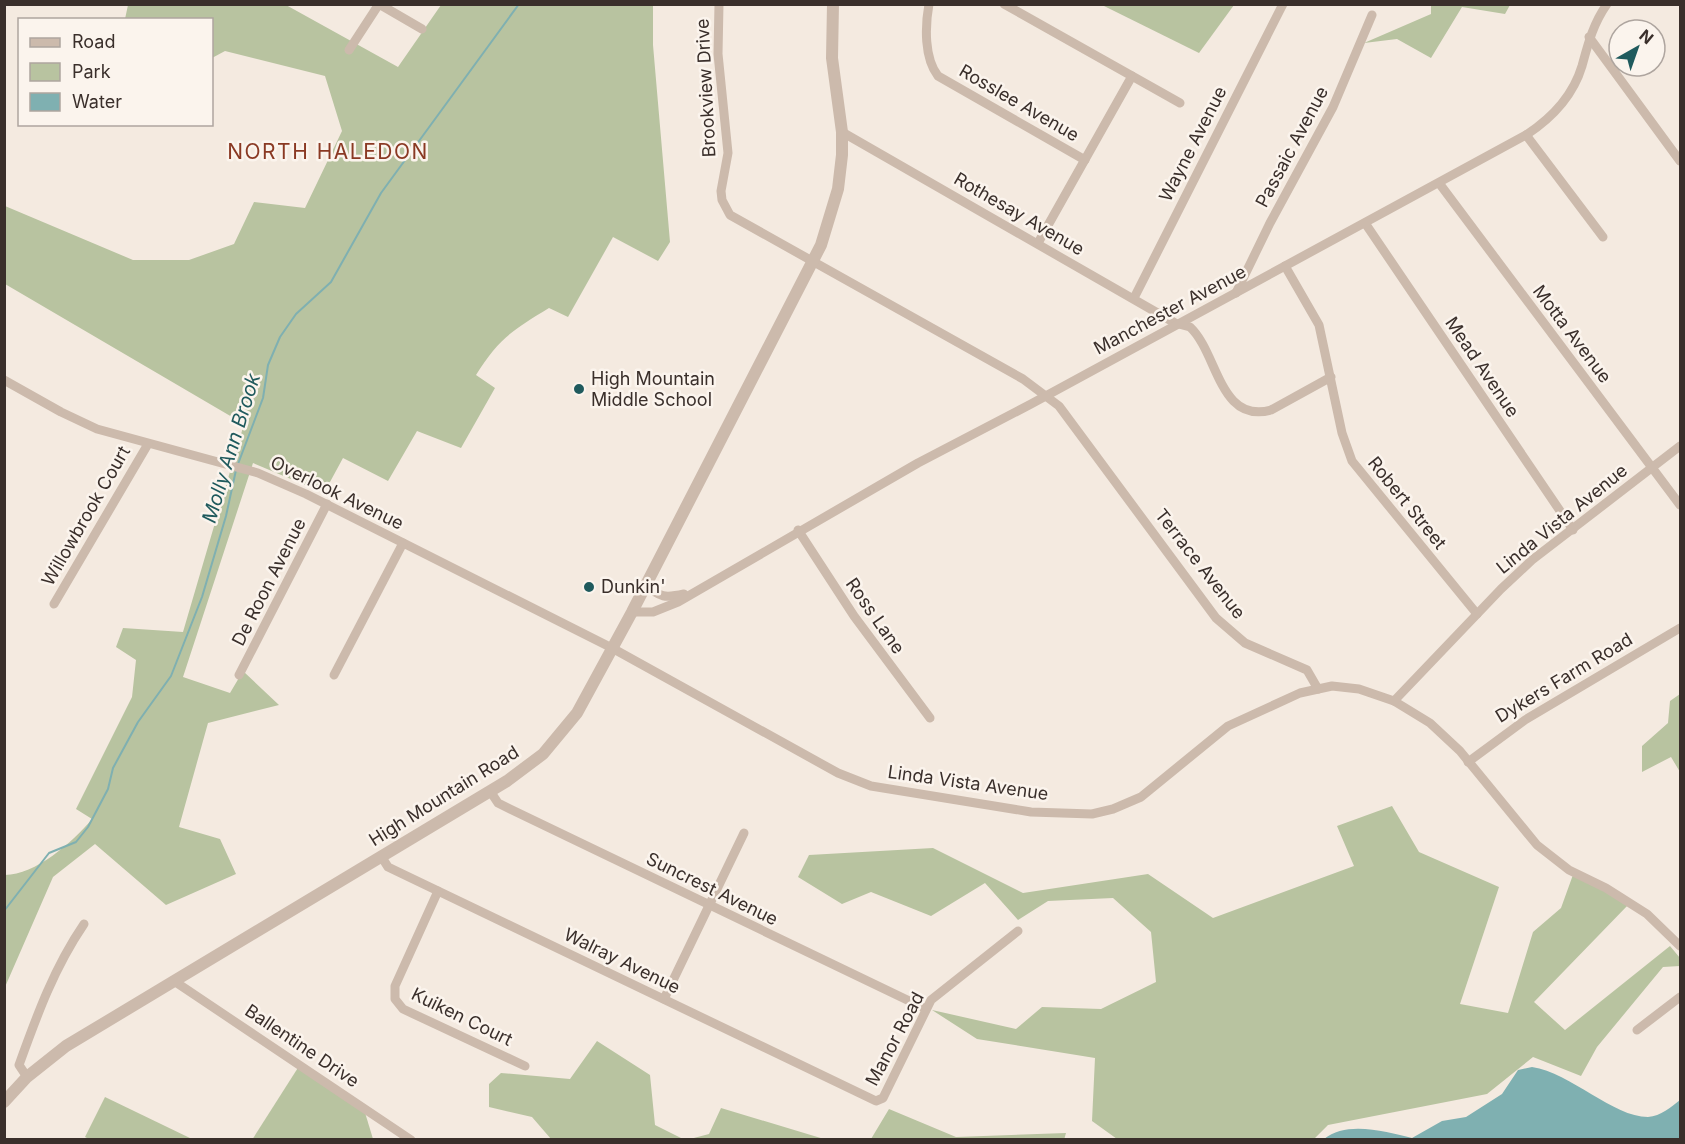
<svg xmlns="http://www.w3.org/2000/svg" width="1685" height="1144" font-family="Inter,sans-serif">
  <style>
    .green { fill: #b8c3a0 }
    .water { fill: #7fb0b1 }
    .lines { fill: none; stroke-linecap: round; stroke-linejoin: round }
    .stream { stroke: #7fb0b1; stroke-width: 2 }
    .minor { stroke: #ccbaac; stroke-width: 9 }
    .tertiary { stroke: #ccbaac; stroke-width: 12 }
    .poi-dot { fill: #1f5a5d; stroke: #fbf4ed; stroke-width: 2 }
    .labels { text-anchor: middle; stroke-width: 5; stroke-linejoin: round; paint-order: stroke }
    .street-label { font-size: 18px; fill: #3a2f2b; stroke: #fbf4ed }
    .poi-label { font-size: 18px; fill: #3a2f2b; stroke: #fbf4ed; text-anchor: start }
    .water-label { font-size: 20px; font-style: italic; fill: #1f5a5d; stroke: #fbf4ed }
    .quarter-label { font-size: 21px; letter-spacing: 1.5px; fill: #8a3923; stroke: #fbf4ed }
  </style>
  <rect width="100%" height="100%" fill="#f4eae0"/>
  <g class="green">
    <path d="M128,5h158l112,62 43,-62h212v40l17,197 -12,19 -45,-24 -45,80 -19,-9c-36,22 -50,30 -73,67l19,13 -34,60 -44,-17 -29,50 -45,-23 -19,35 -71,-30 -70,214 47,16 13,-22 36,34 -71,18 -29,104 41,12 16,35 -70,31 -71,-61 -42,33 -48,110v-112c30,0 68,-33 87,-56l-16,-10 56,-112 4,-37 -20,-13 7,-19 60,4 61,-208 -239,-140v-78l128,54h56l45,-16 20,-42 51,6 37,-77 -17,-55 -100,-25 -13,7v-38l-87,-1z"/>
    <path d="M1102,5h132l-35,48z"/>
    <path d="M1431,5h79l-5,9 -43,-7 -31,51 -34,-19 -33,4 67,-29z"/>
    <path d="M1680,694v78l-9,-15 -29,15v-26l26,-23 2,-22z"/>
    <path d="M1392,806l27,46 80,35 -39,117 48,9 25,-81 28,-24 13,-36 55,32 -95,98 31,28 105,-84 10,12v8l-17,1 -66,80 -16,29 -48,-19 -46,37 -159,31 -14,14h-197l-25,-18 3,-63 -118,-19 -45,-29 84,19 26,-22 59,2 55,-27 -5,-50 -38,-34 -65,3 -30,19 -33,-37 -54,33 -60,-24 -29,12 -44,-27 11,-22 124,-7 90,45 125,-19 65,44 141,-52 -17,-40z"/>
    <path d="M597,1041l53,34 5,50 28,14h-132l-19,-22 -43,-10v-23l12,-11 69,6z"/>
    <path d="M301,1063l62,43 10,33 -121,1z"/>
    <path d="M105,1097l87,42 -101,1 -6,-3z"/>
    <path d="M721,1108l103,31h-134l19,-5z"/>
    <path d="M889,1109l67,28 110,-4 -2,7 -193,-1z"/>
  </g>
  <path class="water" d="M1532,1067c39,6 81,50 116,50 13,-1 23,-10 32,-17v39h-356c23,-19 63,-7 88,-1l30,-17 24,-4 36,-23 16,-24z"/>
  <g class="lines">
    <g class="stream">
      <path d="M238,464l25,-66 5,-33 12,-28 16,-23 35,-32 50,-89 138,-189"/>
      <path d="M4,911l45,-58 27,-11 12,-15 20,-38 5,-21 25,-46 33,-46 31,-79 24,-81 10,-46"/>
    </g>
    <g class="minor">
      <path d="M379,4l43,25"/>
      <path d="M719,4l-1,50 10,99 -7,38 1,9 8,15 293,164 36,27 157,212 29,25 62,27 11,19"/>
      <path d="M929,4c-4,22 -5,54 9,72l147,84"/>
      <path d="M1004,4l176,99"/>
      <path d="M1589,37l91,124"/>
      <path d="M349,50l30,-46"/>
      <path d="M842,132l333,191 15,4c28,26 29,97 81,83l60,-33"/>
      <path d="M1526,135l77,102"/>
      <path d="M1439,183l241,322"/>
      <path d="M1365,223l208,307"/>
      <path d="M1038,243l94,-167"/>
      <path d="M1285,266l34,59 23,108 10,28 125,153"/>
      <path d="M1236,293l34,-70 63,-116 39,-92"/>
      <path d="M1134,298l149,-294"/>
      <path d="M4,380l57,32 36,17 161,44 48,21 306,154 226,125 33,13 160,26 61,2 21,-5 28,-12 87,-71 72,-33 32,-7 27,3 35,12 36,22 30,28 77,94 32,25 37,18 41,26 33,32"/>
      <path d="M798,530l56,86 76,102"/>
      <path d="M646,584c13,14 20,14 38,10"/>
      <path d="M54,604l94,-160"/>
      <path d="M632,612h21l25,-10 240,-139 113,-59 495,-269c26,-17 47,-39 56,-69 6,-22 11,-42 25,-62"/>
      <path d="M239,675l88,-171"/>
      <path d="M334,675l69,-132"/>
      <path d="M1394,701l107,-112 31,-29 148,-114"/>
      <path d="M1468,762l57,-42 155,-92"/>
      <path d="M490,791l8,12 12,6 416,200"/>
      <path d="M381,856l7,11 488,234 7,-3 48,-98 87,-69"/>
      <path d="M438,891l-43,95v13l8,10 122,57"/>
      <path d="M174,981l237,159"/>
      <path d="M664,999l80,-166"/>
      <path d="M1637,1030l43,-33"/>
      <path d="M27,1077l-8,-12c18,-50 35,-97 65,-141"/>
    </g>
    <path class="tertiary" d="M4,1102l23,-25 39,-31 441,-265 36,-27 34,-41 55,-101 189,-367 17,-56 4,-34v-23l-10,-74 1,-54"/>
  </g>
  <g class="poi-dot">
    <circle cx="579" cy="389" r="6"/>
    <circle cx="589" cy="587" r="6"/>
  </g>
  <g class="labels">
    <g class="street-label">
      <text transform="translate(706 88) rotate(-93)" y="6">Brookview Drive</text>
      <text transform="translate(1019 103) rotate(30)" y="6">Rosslee Avenue</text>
      <text transform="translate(1193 144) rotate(-63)" y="6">Wayne Avenue</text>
      <text transform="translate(1292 147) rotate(-62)" y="6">Passaic Avenue</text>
      <text transform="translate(1019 214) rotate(30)" y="6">Rothesay Avenue</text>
      <text transform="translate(1170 310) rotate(-28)" y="6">Manchester Avenue</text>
      <text transform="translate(1572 334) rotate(53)" y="6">Motta Avenue</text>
      <text transform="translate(1482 367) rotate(56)" y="6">Mead Avenue</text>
      <text transform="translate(337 493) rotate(26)" y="6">Overlook Avenue</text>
      <text transform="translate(1407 503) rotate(51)" y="6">Robert Street</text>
      <text transform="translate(86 516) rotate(-60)" y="6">Willowbrook Court</text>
      <text transform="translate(1562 519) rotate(-39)" y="6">Linda Vista Avenue</text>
      <text transform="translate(1200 564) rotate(52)" y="6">Terrace Avenue</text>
      <text transform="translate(269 582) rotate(-63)" y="6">De Roon Avenue</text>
      <text transform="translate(875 616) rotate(55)" y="6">Ross Lane</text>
      <text transform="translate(1564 678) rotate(-31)" y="6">Dykers Farm Road</text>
      <text transform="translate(968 783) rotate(8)" y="6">Linda Vista Avenue</text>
      <text transform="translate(444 796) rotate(-32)" y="6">High Mountain Road</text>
      <text transform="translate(712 889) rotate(26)" y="6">Suncrest Avenue</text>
      <text transform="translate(622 961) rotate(26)" y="6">Walray Avenue</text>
      <text transform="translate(462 1017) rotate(26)" y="6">Kuiken Court</text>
      <text transform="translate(895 1039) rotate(-62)" y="6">Manor Road</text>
      <text transform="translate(302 1046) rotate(34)" y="6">Ballentine Drive</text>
    </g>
    <g class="poi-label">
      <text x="591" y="385">High Mountain<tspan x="591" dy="21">Middle School</tspan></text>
      <text x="601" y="593">Dunkin'</text>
    </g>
    <g class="water-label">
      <text transform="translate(231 448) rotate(-73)" y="7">Molly Ann Brook</text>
    </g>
    <g class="quarter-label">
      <text x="328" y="159">NORTH HALEDON</text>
    </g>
  </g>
  <rect width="1685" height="1144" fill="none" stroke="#3a2f2b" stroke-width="12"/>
  <rect x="18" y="18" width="195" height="108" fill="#fbf4ed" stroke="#aea59f" stroke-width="1.5"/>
  <rect x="30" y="38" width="30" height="9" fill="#ccbaac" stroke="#aea59f" stroke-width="1.5"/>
  <text x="72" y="48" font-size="18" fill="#3a2f2b">Road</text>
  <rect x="30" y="63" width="30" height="18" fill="#b8c3a0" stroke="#aea59f" stroke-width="1.5"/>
  <text x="72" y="78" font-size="18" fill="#3a2f2b">Park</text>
  <rect x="30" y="93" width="30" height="18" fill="#7fb0b1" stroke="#aea59f" stroke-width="1.5"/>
  <text x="72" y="108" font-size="18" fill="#3a2f2b">Water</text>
  <g transform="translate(1637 48) rotate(40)"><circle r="28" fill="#fbf4ed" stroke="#aea59f" stroke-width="1.5"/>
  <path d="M0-4.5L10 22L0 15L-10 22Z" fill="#1f5a5d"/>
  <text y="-9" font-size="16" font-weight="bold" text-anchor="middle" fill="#3a2f2b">N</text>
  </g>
</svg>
